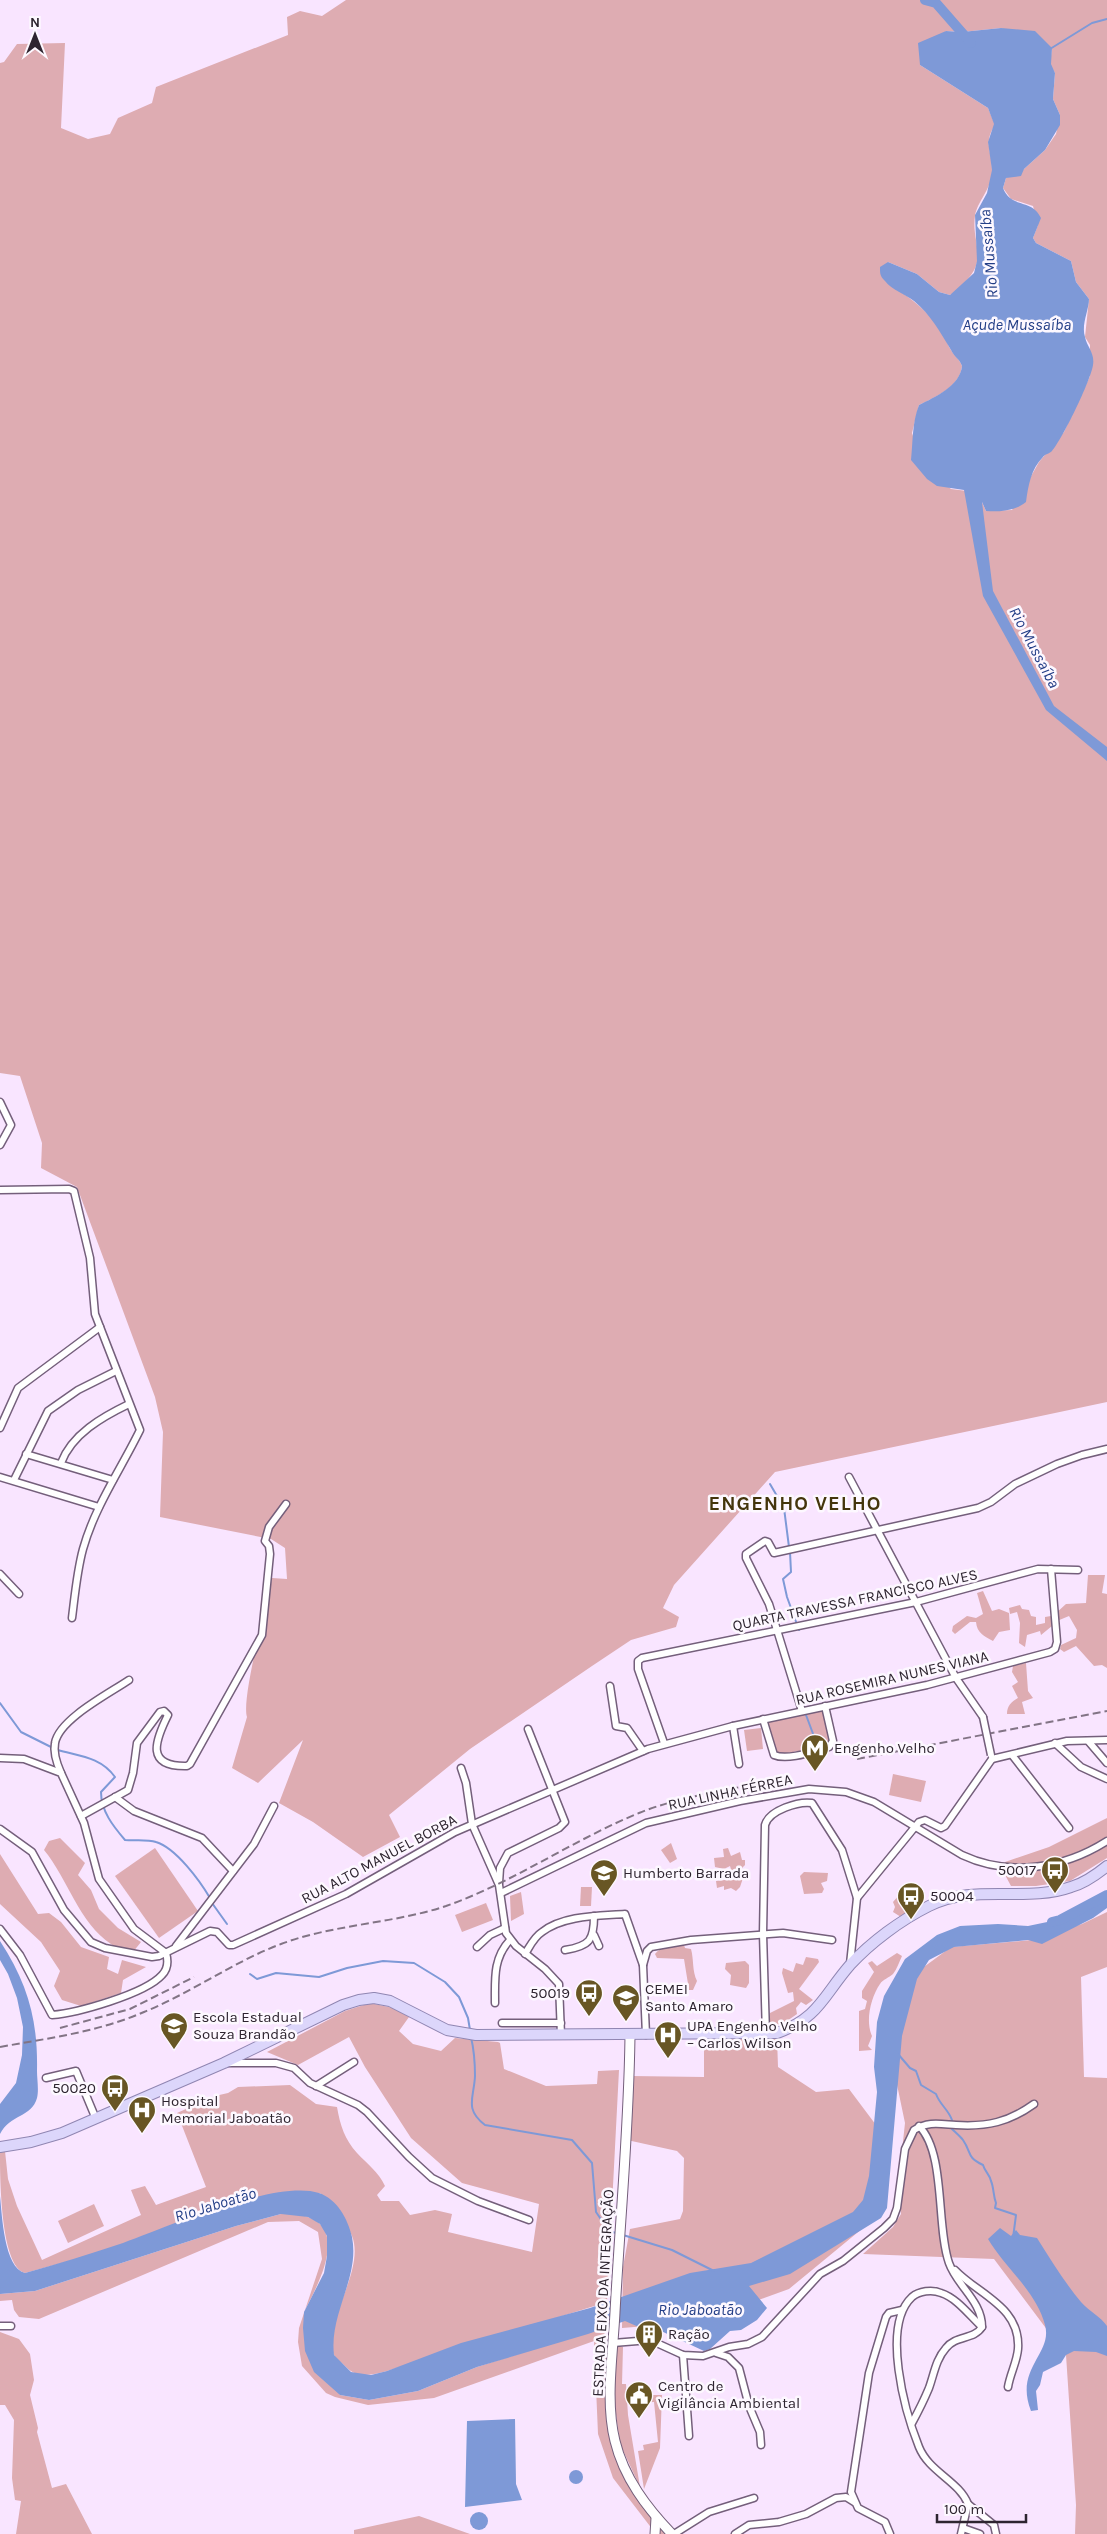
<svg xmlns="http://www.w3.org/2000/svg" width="1107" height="2534" font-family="Karla,sans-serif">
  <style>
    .green { fill: #deacb2; fill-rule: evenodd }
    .water { fill: #7e99d7 }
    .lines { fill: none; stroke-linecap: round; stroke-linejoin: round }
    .stream { stroke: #7e99d7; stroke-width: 2 }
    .river { stroke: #7e99d7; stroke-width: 10 }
    .street-casing { stroke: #745f7b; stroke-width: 9 }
    .secondary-casing { stroke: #745f7b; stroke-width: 11 }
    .primary-casing { stroke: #9086b2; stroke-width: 12 }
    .street { stroke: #fff; stroke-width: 6 }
    .secondary { stroke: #fff; stroke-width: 9 }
    .primary { stroke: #dcd6fb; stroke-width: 10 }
    .rail { stroke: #827485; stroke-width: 2; stroke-dasharray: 8 4; stroke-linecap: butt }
    .street-bridge-casing { stroke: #745f7b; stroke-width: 9; stroke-linecap: butt }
    .street-bridge { stroke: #fff; stroke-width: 6 }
    .labels { text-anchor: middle; stroke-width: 5; stroke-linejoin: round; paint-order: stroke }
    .street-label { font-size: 15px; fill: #2e2530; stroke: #fdf8ff }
    .poi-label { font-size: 15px; fill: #2e2530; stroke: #fdf8ff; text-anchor: start }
    .water-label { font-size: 16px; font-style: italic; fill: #233e87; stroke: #fdf8ff }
    .district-label { font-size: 20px; font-weight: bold; letter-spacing: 1px; fill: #44350c; stroke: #fdf8ff }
  </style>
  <rect width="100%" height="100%" fill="#f9e5ff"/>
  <g class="green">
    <path d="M346,0h761v1402l-332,70 -101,113 -11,23 16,9 -3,10 -45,13 -39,26 -122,83 -81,66 11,22 -37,20 -50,-35 -34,-19 24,-63 -45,43 -26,-15 15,-51c-6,-18 20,-114 25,-139l15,1 -2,-31 -14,-9 -111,-22 3,-85 -8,-35 -78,-210 -36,-19 1,-25 -22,-67 -20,-3v-1010l4,-1 13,-18 48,-1 -4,85 27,11 22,-5 8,-16 34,-15 4,-16 132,-52 -1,-18 13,-6 22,5zM1001,28l51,20 -2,16 5,9 -2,26 7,16 -4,19 -11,16 -21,19 -18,9 -3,10 8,11 22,7 5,19 -5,13 3,5 35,18 5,21 13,17 -4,38 5,8v31l-26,56 -25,30 -27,48 -26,1 -6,-13 -13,-7 -16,-2 -39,-37 2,-13 -2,-6 7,-28c16,-8 41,-18 43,-39 -3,-8 -8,-10 -11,-16 -4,-6 -6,-14 -11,-21 -12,-17 -28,-31 -46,-41l-6,-26 29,12 22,18 11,3c6,-3 10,-8 15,-13 24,-24 6,-39 10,-66 2,-15 18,-28 17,-47 0,-18 -9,-26 3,-44l-7,-17 -68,-43 26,-34 16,1z"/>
    <path d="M1088,1575h17l-3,18 5,1v74l-5,-3 -8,1 -18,-20 -12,6 -4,-3 1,-4 15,-7 1,-8 -8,-14 -12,5 -2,-7 11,-10 20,-1z"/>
    <path d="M983,1591l9,20 7,-2 10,4 1,17 -11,2 -6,9c-9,-5 -16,-8 -17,-19h-6l-15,12 -3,-3 1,-5 14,-10 9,2 7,-4 -6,-21z"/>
    <path d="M1020,1605l2,4 7,1 2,6 5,1v8l9,-2v-6l6,-1 1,10 -11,9 -1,-4 -13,4 -2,12 -6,-4 1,-20 -3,-11 -7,2 -1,-6z"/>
    <path d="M1026,1663l2,28 5,7 -11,4 3,12h-18c0,-8 4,-12 11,-16l-6,-12 6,-4 -6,-10 1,-6z"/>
    <path d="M825,1710l7,31 -2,4 -53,10 -3,-3 -6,-30z"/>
    <path d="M761,1728l2,21 -16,2 -3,-21z"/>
    <path d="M893,1774l33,7 -5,21 -32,-7z"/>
    <path d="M1107,1818v40l-37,23 -34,5h-25l-7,-13 1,-11 44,-15z"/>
    <path d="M60,1838l25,25 -7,12 13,15 8,19 19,19 23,14 -8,10c-7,-2 -16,-4 -22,-8 -32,-21 -43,-65 -67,-94l5,-9z"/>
    <path d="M671,1843l6,16 -7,4 -9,-13z"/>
    <path d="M155,1848l43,63 -39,27 -44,-62z"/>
    <path d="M728,1848l3,8 9,-4 2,8h3v5l-4,4 3,6 -4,12 -4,4 -5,-3 -7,2v-4l-7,2 -1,-7 18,-2 -4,-13 -6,3 -9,-2 -1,-9 10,-1 -1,-8z"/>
    <path d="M0,1854l38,60 11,-1 12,9 20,25 28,10 -2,12 11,5 4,-14 24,7 -23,13 -2,13 -40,13 -19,-6 -8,-14 6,-15 -19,-29 -41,-38z"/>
    <path d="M804,1872l24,1 -1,8 -6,2 3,6 -2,4 -18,1 -4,-18z"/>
    <path d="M581,1887h11l-1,19h-11z"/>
    <path d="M521,1892l3,22 -13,7 -1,-25z"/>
    <path d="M899,1895l10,6 -5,4 3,4 -1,4 -5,4 -8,-5 2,-5 -2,-5z"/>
    <path d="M486,1903l7,17 -31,12 -7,-17z"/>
    <path d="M1107,1912v55l-26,10 3,100 23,1v456h-32l1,-29 -10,-150 -72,-96 -131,-5 30,-27 8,-13 -3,-27 7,-64 -15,-72 23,-76 38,-28 81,-7 50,-16z"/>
    <path d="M684,1945l1,3 6,1c3,11 1,22 6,32l-4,9h-4l-5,-31 -27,-1 -2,-4c6,-8 19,-8 29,-9z"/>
    <path d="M897,1953l5,3c-3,6 -5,13 -9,18 -4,4 -10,5 -13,10 -9,13 -15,37 -8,52l-4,10 4,4 -13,1v-40l6,-2 2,-8 -5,-3v-7l12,-19 -6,-9 4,-2 5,5z"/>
    <path d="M806,1957l12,2 1,3 -20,27 14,11 -7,5 -5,-3 -5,6 1,6c-8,6 -17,12 -28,11l1,-12 24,-12 -1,-9 -5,1 -6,-20 1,-5 10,4 3,-9 7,2z"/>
    <path d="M745,1961l4,4v18l-3,5 -16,-3 1,-10 -6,-6 1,-6z"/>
    <path d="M370,2003l23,5 16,9 -10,14 14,13 28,7 14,-13 43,4 2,1 4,26 42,17 51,-2 1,-13 21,-1 -12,232 -220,69c-16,4 -30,8 -42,-5 -3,-3 -9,-7 -11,-11 -14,-29 32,-84 18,-119 -5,-13 -24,-31 -32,-43l-295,80c-25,-7 -25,-98 -25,-122h5l3,28 9,27 25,54 99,-45 -10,-25 14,-4 11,19 50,-18 -29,-74 38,-17 13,-3 10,-6 52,-2 26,19 21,3c3,18 8,33 20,46 11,12 21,18 28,33l-8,9 4,6h18l11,14 25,-5 17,4 -4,18 84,20 7,-48 -77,-21 -51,-45 -46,-71 -16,-30 -51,28 -31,-13 78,-41z"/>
    <path d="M704,2037l73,1 1,29 38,25 33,-3 39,52 -25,87 -74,61 -92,33 -75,6 1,-61 7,-38 50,-10 3,-8 1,-53 -7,-7 -50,-11 4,-64 73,1z"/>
    <path d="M94,2204l10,22 -36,17 -10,-22z"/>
    <path d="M281,2214c9,0 19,0 27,3 41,14 8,71 -4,95l36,83 29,5 49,-9 59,-24 127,-40 9,105 17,45 42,57h-16l-43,-56 -15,-44 -4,-93 -160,57 -66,7 -33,-8 -9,-4 -24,-27 -4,-24 1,-14 23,-69 -4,-27 -19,-11 -31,1 -229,97 -20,-2 -5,-7 -2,-10 -12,1v-7l35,-3 201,-65z"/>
    <path d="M0,2332l19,7 11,15 4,26 -4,15 8,33 -1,4 15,56 14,-4 26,50h-76l5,-33 -6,-1 -3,-22 2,-58 -9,-15h-5z"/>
    <path d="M615,2347h8l-1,37h4l2,31 12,72 -20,-43 -5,-37z"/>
    <path d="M634,2395h28l-2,53 -16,41 -6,-38 6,-1 -1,-5 15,-3 -4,-40 -21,1z"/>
    <path d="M419,2516l51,18h-116v-4z"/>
  </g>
  <g class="water">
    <path d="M1001,28l34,3 17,17 -1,16 4,9 -2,26 7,16v10l-15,25 -21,19 -3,7 -15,2 -3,10c8,21 29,10 38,30l-8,20 3,5 35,18 5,21 13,17c0,11 -8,26 -4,38 2,10 10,16 8,28 -2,15 -31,75 -41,86 -3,3 -7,3 -9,6 -12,12 -15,29 -17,45 -11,9 -26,10 -40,9l-4,-9 10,81 1,8 61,115 53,41v14l-61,-51 -63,-114 -19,-106 -27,-4 -10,-7 -16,-19c2,-19 1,-37 8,-55 16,-8 41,-19 43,-39 -3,-8 -8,-9 -11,-16 -11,-18 -20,-35 -37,-49 -9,-7 -22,-11 -29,-20 -5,-5 -5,-7 -5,-14l8,-5 29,12 22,18 11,3 24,-22 3,-12 -2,-46 12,-22 5,-23 -4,-28 6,-18 -6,-16 -68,-43 -2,-22 28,-12 16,1z"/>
    <path d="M1107,1895v13l-14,10 -51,26 -14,-4 -74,7 -25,13 -12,19 -15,57 -15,172 -6,10 -91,56 -41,12 18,22 -10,12 -16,10 -11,1 -20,18 -6,2 -43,-20 -20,-3 -16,-7 -37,13 -111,33 -59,24 -49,9 -29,-5 -26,-23 -9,-21 -2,-23 1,-16 20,-39 3,-17v-20l-7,-12 -12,-7 -27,-3 -45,12 -201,65 -35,3v-98c2,19 4,72 25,77 33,-9 65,-19 98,-30 44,-16 153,-64 196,-50 18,6 29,26 33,44 8,41 -23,76 -18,118l17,17 20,3 16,-4 74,-28 129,-35 100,-35 61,-10 102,-51 10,-12 6,-24 8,-84 -3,-25 3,-45 7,-26 21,-37 32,-24 23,-9 38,-2 30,2 48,-10z"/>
    <path d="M0,1941c28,43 38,79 37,130 0,8 2,19 0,27 -5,19 -28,17 -37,36v-30l16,-21 6,-28 1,-28 -6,-29 -9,-24 -8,-14z"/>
    <path d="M1000,2228l11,8 5,-6 4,5 17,3c14,22 28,45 44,64 8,9 19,14 26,24v30l-11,-4 -22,-1 -8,4 -5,8 -18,9 -3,13 -4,6 2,19 -7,1c-17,-43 22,-57 14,-86 -9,-34 -39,-56 -57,-86z"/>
    <path d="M515,2419l1,65 6,16 -57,7 2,-86z"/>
    <circle cx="576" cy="2477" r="7"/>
    <circle cx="479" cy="2521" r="9"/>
  </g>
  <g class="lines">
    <g class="stream">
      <path d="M1050,49l42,-26 15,-4"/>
      <path d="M770,1484l14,24 5,39"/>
      <path d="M790,1552l1,20 -8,7 4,18 12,33"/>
      <path d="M0,1703l21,29 32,16"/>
      <path d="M806,1715l12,32"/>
      <path d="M58,1750c21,6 43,7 57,27l-14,15c0,19 12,34 24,48 9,1 22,-1 31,2 20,6 44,39 54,56"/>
      <path d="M212,1903l15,21"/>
      <path d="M250,1974l7,5 19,-6 43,4 28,-9 36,-7 31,2 31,19 14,15 9,21 2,12"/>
      <path d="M471,2037c3,13 4,27 4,39 -1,22 -11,33 10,49l87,15 20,23 4,49 13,19 7,2"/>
      <path d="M898,2054l12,14 6,3 5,14 15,9c4,11 12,15 16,26"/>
      <path d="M951,2128c4,4 9,8 12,12 9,13 3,17 20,25 2,7 7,10 8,16 3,7 2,14 5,22l-1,5 21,7 -3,23"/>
      <path d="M623,2235l49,15 42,21"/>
    </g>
    <g class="river">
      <path d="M925,0l11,3 35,40"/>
      <path d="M1052,1922l8,-2 47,-25"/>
    </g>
    <g class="street-casing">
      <g id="street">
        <path d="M0,1102l11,23 -11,20"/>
        <path d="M0,1190l69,-1 5,2 16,67 5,56 45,116c-19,39 -45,76 -57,119 -6,22 -8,45 -11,69"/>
        <path d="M0,1428l18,-40 82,-61"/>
        <path d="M26,1454l87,26"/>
        <path d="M61,1463c11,-29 41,-46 68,-59"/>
        <path d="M0,1477l99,30"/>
        <path d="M849,1477l107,201 27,39"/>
        <path d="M14,1480l34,-69 30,-21 38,-19"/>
        <path d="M0,1574l19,20"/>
        <path d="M610,1686l6,40 11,2 16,23"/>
        <path d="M802,1711l-33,-107 -23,-46v-4l19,-13 3,1 6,11 204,-45 13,-6 24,-18 42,-20 25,-9 25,-6"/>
        <path d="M763,1719l11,36c14,6 40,-4 55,-8l4,-6 -8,-35"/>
        <path d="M733,1726l6,38"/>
        <path d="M1089,1742l18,21"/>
        <path d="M664,1743l-26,-74v-8l4,-3 274,-56 122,-33 40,1"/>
        <path d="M1055,1743l26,24 26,12"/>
        <path d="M1012,1755l57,73"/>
        <path d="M0,1758l24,1 37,14 23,50 15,56 35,50 32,24c2,7 2,16 -4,22 -17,19 -85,38 -110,40l-32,-60 -20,-26"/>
        <path d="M992,1759l75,-18 40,-1"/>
        <path d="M461,1768l5,15 6,41 27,61 7,48 10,13 29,23 14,15 2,51"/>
        <path d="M61,1773c-4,-9 -8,-20 -6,-30 4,-24 55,-50 74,-63"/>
        <path d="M115,1797l19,14 68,27 31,33"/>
        <path d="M81,1816l47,-26 5,-17 4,-30 23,-31 4,-1 4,4c-13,26 -23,52 19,51l3,-2 72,-129 8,-81 -1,-8 -4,-5 4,-14 17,-23"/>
        <path d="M0,1829l32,23 32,58 27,32 14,6 47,9 7,-1 51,-25 7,1 12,13h4l113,-51 109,-62 193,-83 85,-23 194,-41 123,-33 5,-3 2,-7 -6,-73"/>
        <path d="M499,1883l1,-15 8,-15 51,-25 6,-6 -37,-93"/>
        <path d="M501,1893l145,-70 94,-22 69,-12 37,3 28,10 88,53c47,22 101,14 145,-14"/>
        <path d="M857,1898l62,-76 6,-2 16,8 4,-2 47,-67"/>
        <path d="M594,1935l5,11"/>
        <path d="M176,1946l78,-102 20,-38"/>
        <path d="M477,1947l13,-12 15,-7"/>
        <path d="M565,1950c25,-4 29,-10 29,-34"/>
        <path d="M525,1954c5,-8 9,-17 17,-22 22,-17 57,-16 83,-18l18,51 3,70"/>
        <path d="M643,1965l4,-14 4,-4 40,-7 92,-7 49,7"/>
        <path d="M495,2003c0,-24 -2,-45 15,-63"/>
        <path d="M502,2023h59"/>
        <path d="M766,2034l-3,-100 2,-109c4,-15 34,-24 47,-22l30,47 15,48 -7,66"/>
        <path d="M228,2063h48l18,5 16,15 48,22 9,7 42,45 23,21 46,23 51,19"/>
        <path d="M46,2078l30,-7 20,48"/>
        <path d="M316,2086l38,-24"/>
        <path d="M955,2270c24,25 66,37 63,79 -1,13 -8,25 -10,38"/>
        <path d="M0,2326h11"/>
        <path d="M613,2343l37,-3 33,15 20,1 26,-9 19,-3 14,-7 58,-63 23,-13 41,-33 9,-9 4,-11 8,-59 9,-19c14,-9 26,-6 42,-5 31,2 53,-3 78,-21"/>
        <path d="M716,2353l12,4 11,11 10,38 11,26 1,13"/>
        <path d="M683,2355l6,81"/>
        <path d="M912,2423c6,-11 12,-23 17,-35 5,-14 7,-29 17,-40 10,-13 28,-8 36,-21 0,-26 -25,-41 -33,-64 -13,-37 -3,-110 -30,-137"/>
        <path d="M968,2504l26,21 2,9"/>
        <path d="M963,2528l17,6"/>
        <path d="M674,2534l35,-22 45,-14"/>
        <path d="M735,2534l14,-9 30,-3 27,-8 30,-16 10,-1 8,5"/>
        <path d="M890,2534l-5,-12 -27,-14 -7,-16 18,-119 17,-56 3,-4 13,-3"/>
        <path d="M961,2534l7,-30c-9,-23 -39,-32 -49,-57 -14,-35 -38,-121 -7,-150 7,-6 20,-8 29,-4 16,5 29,23 41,34"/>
      </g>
    </g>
    <g class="secondary-casing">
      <g id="secondary">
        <path d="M630,2035c-1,93 -10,185 -15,277 -2,42 -10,89 0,129 9,37 32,67 57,93"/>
        <path d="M655,2534l1,-16"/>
      </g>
    </g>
    <g class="primary-casing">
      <path id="primary" d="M0,2147l31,-5 31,-9 162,-70 119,-58 16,-5 15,-2 16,3 57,29 29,5 301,-2c42,-15 46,-37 73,-68 21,-23 51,-45 79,-59 44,-23 97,-3 142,-19 14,-4 25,-12 36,-21"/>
    </g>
    <use href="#street" class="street"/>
    <use href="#secondary" class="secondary"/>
    <use href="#primary" class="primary"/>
    <g class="rail">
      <path d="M857,1759l250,-48"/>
      <path d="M60,2028l70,-19 64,-32"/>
      <path d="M0,2047c49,-9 98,-15 144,-35 47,-19 89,-50 137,-68 53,-20 111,-20 165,-38 68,-24 127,-66 193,-93 42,-17 89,-23 133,-32"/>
    </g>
    <g class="street-bridge-casing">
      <path id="street-bridge" d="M983,1717l8,38"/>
    </g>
    <use href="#street-bridge" class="street-bridge"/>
  </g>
  <defs>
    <g id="metro-pin" transform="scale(1.4375)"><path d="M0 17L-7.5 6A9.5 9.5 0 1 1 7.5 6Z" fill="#685624" stroke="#fdf8ff"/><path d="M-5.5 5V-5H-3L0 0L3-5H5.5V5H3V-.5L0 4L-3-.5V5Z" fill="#fff"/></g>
    <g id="bus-pin" transform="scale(1.4375)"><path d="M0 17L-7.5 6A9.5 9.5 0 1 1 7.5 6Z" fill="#685624" stroke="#fdf8ff"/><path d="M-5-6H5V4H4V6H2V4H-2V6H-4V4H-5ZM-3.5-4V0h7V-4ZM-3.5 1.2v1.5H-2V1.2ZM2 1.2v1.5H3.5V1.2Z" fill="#fff"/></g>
    <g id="school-pin" transform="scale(1.4375)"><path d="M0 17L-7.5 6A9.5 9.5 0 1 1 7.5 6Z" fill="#685624" stroke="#fdf8ff"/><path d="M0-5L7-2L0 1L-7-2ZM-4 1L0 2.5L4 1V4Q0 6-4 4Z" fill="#fff"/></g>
    <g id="hospital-pin" transform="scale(1.4375)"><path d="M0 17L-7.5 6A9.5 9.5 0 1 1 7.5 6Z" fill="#685624" stroke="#fdf8ff"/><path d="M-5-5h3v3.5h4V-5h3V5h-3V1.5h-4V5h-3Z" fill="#fff"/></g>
    <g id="building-pin" transform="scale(1.4375)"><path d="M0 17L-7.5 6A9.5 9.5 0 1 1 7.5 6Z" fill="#685624" stroke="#fdf8ff"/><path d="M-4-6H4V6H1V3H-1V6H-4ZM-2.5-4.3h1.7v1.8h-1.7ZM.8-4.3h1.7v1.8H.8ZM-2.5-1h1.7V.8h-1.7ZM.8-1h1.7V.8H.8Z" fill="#fff"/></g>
    <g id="civic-pin" transform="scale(1.4375)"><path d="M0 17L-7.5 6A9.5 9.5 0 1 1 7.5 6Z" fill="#685624" stroke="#fdf8ff"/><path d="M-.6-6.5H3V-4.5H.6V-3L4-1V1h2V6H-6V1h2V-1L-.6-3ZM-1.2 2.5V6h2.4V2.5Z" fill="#fff"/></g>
  </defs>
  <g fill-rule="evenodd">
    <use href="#metro-pin" x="815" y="1748"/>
    <use href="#bus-pin" x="1055" y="1870"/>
    <use href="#school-pin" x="604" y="1873"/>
    <use href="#bus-pin" x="911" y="1896"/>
    <use href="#bus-pin" x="589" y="1993"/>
    <use href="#school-pin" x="626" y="1998"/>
    <use href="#school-pin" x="174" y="2026"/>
    <use href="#hospital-pin" x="668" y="2035"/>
    <use href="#bus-pin" x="115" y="2088"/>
    <use href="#hospital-pin" x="142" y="2110"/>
    <use href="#building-pin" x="649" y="2334"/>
    <use href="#civic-pin" x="639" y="2395"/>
  </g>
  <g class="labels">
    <g class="street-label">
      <text transform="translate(855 1600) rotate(-12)" y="5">QUARTA TRAVESSA FRANCISCO ALVES</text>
      <text transform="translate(892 1678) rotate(-13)" y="5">RUA ROSEMIRA NUNES VIANA</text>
      <text transform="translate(730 1792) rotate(-12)" y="5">RUA LINHA FÉRREA</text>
      <text transform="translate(379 1859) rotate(-28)" y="5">RUA ALTO MANUEL BORBA</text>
      <text transform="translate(603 2293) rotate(-87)" y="5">ESTRADA EIXO DA INTEGRAÇÃO</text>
    </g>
    <g class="poi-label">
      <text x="834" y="1753">Engenho Velho</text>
      <text x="1036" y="1875" text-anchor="end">50017</text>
      <text x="623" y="1878">Humberto Barrada</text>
      <text x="930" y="1901">50004</text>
      <text x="645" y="1994">CEMEI<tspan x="645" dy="17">Santo Amaro</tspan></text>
      <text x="570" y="1998" text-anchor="end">50019</text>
      <text x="193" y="2022">Escola Estadual<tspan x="193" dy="17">Souza Brandão</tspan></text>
      <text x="687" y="2031">UPA Engenho Velho<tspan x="687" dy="17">– Carlos Wilson</tspan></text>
      <text x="96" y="2093" text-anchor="end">50020</text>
      <text x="161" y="2106">Hospital<tspan x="161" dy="17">Memorial Jaboatão</tspan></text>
      <text x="668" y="2339">Ração</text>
      <text x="658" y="2391">Centro de<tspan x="658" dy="17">Vigilância Ambiental</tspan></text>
    </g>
    <g class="water-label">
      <text transform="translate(988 254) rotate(-95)" y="6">Rio Mussaíba</text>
      <text x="1017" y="330">Açude Mussaíba</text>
      <text transform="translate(1035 647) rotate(62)" y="6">Rio Mussaíba</text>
      <text transform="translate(215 2204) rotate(-17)" y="6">Rio Jaboatão</text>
      <text x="700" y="2315">Rio Jaboatão</text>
    </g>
    <g class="district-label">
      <text x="795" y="1510">ENGENHO VELHO</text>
    </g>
  </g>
  <g transform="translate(35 35)" stroke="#fdf8ff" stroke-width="4" paint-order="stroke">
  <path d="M0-4L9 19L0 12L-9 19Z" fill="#2e2530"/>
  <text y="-8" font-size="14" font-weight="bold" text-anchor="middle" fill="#2e2530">N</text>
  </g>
  <path d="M937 2514v8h89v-8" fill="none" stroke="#2e2530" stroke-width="2.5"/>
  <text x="944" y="2514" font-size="15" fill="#2e2530" stroke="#fdf8ff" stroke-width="4" paint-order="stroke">100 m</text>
</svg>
